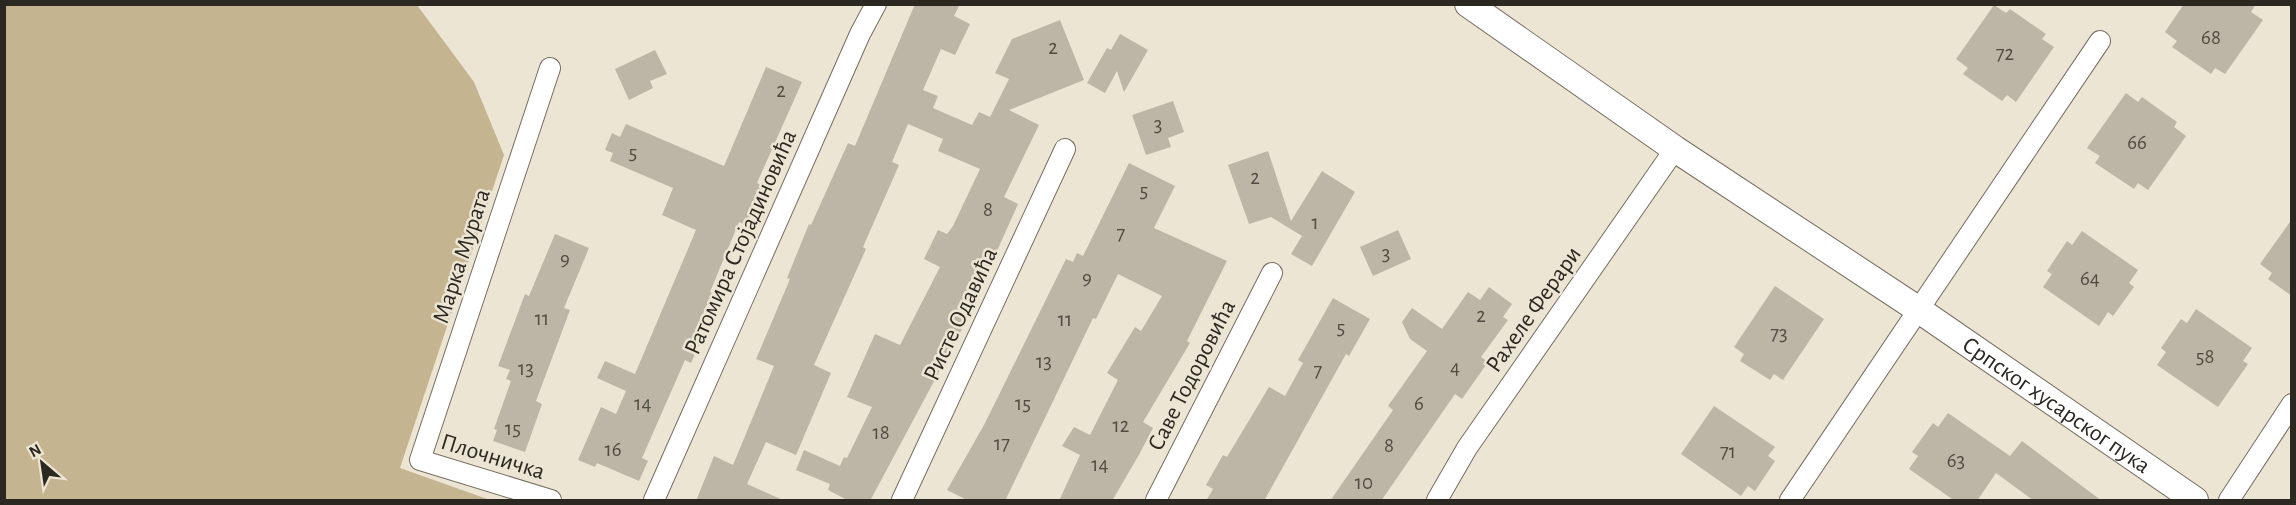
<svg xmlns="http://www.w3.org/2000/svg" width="2296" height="505" font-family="'Alegreya Sans',sans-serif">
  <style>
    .green { fill: #c5b490 }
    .building { fill: #bdb6a6 }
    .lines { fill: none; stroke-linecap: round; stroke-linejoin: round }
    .minor-casing { stroke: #756e60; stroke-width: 22 }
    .tertiary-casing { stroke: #756e60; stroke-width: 28 }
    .minor { stroke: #fff; stroke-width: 20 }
    .tertiary { stroke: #fff; stroke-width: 26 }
    .labels { text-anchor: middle; stroke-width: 5; stroke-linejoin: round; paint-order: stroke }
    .number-label { font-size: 21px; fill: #504c43 }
    .street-label { font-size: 24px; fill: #2b2822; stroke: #ece5d4 }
  </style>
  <rect width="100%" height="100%" fill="#ece5d4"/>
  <path class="green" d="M4,5h413l57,77 30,73 -104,313 90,32h-485z"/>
  <g class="building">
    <path d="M915,4h45l-6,12 16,8 -15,31 -14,-6 -18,41 15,6 -5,12 39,17 7,-13 11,5 19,-38 -14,-6 17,-34 48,-19 24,60 -75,30 30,15 -35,72 14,7 -55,123 -93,174h-21l-21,-11 2,-6 -34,-14 8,-20 36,16 4,-9 3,1 25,-51 -25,-10 28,-63 25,11 40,-78 -16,-8 14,-29 9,4 6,-8 27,-57 -42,-18 5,-12 -35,-15 -16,38 7,3 -36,82 3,2 -52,116 17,8 -35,82 -30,-13 -19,42 38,17h-89l18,-45 19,9 41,-99 -18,-7 34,-80 -3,-1 22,-54 2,1 37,-82 7,3z"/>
    <path d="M2184,4h72l-5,8 12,8 -38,54 -10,-6 -4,6 -39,-27 5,-6 -12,-9z"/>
    <path d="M1994,5l12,8 4,-4 36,25 -4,5 12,8 -38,55 -9,-7 -5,6 -39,-27 5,-6 -12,-9z"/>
    <path d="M1120,34l28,16 -24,42 -7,-21 -12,22 -18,-10 20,-35 4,2z"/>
    <path d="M655,50l12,24 -17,7 3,7 -24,12 -14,-31z"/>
    <path d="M766,67l36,15 -45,101 6,3 -17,39 -7,-3 -29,70 2,1 -21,49 8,3 -8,18 -6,-3 -43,98 6,3 -9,20 -42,-18 -2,4 -17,-7 23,-53 15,7 10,-23 -29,-13 8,-17 30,13 61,-144 -34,-15 11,-27 -63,-27 3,-8 -8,-3 7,-17 8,4 6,-13 98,42z"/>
    <path d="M2126,93l12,9 4,-5 35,25 -3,5 12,9 -38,54 -10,-7 -4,6 -39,-26 5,-7 -13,-8z"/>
    <path d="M1173,101l11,31 -16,6 3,9 -25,8 -14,-40z"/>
    <path d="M1268,151l23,70 31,-50 33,21 -43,74 -21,-12 11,-18 -31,-19 -22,7 -21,-59z"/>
    <path d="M1129,163l46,23 -21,42 73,33 -40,80 3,2 -47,79 10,6 -13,25 -28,48h-53l21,-46 -18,-9 12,-19 16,8 28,-55 -11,-7 28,-46 6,4 21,-35 -44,-22 -22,45 -3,-1 -88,183h-36l-22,-11 37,-65 82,-166 7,3 4,-9 6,3z"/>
    <path d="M2292,219v77l-24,-17 4,-6 -12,-9z"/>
    <path d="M1398,230l13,29 -38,17 -13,-29z"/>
    <path d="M2082,231l56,39 -9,13 5,4 -21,29 -5,-4 -9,14 -56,-39 9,-13 -5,-3 20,-30 5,4z"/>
    <path d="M555,234l34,14 -25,60 6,2 -34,91 6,3 -17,48 -32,-11 4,-11 -3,-1 17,-48 -5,-2 4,-9 -12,-4 27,-72 4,2z"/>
    <path d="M1775,286l49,33 -41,61 -9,-6 -4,6 -30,-19 4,-7 -10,-7z"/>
    <path d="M1489,287l23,17 -9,13 5,3 -27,37 7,5 -26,37 -7,-5 -74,107h-51l63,-91 -5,-4 39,-55 -17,-12 -8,-17 10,-14 30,21 26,-37 12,8z"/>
    <path d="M1333,298l37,21 -21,37 -3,-2 -82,147h-58l7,-12 -7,-4 17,-30 4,2 42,-70 16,9 18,-33 -5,-3z"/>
    <path d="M2196,309l56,39 -9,13 5,3 -30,43 -61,-42 9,-13 -5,-4 20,-29 6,4z"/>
    <path d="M1714,406l61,41 -7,9 7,5 -20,30 -7,-5 -7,10 -60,-42z"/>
    <path d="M1948,413l62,43 12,-15 80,60h-68l-38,-28 -19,28h-22l-46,-32 9,-13 -6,-4 21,-29 5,4z"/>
  </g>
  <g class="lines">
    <g class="minor-casing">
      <g id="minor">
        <path d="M550,68l-130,392 131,40"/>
        <path d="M654,500l206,-466 16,-30"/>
        <path d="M902,500l163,-351"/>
        <path d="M1156,500l116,-227"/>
        <path d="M1437,500l30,-52 208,-299"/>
        <path d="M1790,500l310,-459"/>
        <path d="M2229,500l63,-96"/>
      </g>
    </g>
    <g class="tertiary-casing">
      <g id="tertiary">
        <path id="s1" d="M1468,4l207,145 244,161 276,190"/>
      </g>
    </g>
    <use href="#minor" class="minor"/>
    <use href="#tertiary" class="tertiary"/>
  </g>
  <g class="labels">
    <g class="number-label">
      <text x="2211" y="44">68</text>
      <text x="1053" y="54">2</text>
      <text x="2005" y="60">72</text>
      <text x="781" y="97">2</text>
      <text x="1158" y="131">3</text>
      <text x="2137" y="149">66</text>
      <text x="633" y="159">5</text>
      <text x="1255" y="184">2</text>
      <text x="1144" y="197">5</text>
      <text x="988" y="216">8</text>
      <text x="1315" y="229">1</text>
      <text x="1121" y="240">7</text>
      <text x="1386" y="260">3</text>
      <text x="565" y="265">9</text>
      <text x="1087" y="284">9</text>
      <text x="2090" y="285">64</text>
      <text x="1481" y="322">2</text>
      <text x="542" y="325">11</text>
      <text x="1065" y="326">11</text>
      <text x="1341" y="334">5</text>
      <text x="1779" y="340">73</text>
      <text x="2205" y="363">58</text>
      <text x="1044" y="368">13</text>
      <text x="1455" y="374">4</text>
      <text x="526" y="375">13</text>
      <text x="1318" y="377">7</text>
      <text x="643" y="410">14</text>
      <text x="1023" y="410">15</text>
      <text x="1419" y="410">6</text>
      <text x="1121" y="432">12</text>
      <text x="513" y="435">15</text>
      <text x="881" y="439">18</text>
      <text x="1002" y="450">17</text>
      <text x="1389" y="452">8</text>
      <text x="613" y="456">16</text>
      <text x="1728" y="458">71</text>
      <text x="1956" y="467">63</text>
      <text x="1100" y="471">14</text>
      <text x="1364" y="489">10</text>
    </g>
    <g class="street-label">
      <text transform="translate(740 242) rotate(-66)" y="8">Ратомира Стојадиновића</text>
      <text transform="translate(461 256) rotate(-72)" y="8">Марка Мурата</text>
      <text transform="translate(1533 309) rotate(-55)" y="8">Рахеле Ферари</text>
      <text transform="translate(960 314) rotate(-65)" y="8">Ристе Одавића</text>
      <text transform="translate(1191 375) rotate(-63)" y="8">Саве Тодоровића</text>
      <text dy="8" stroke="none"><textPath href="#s1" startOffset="712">Српског хусарског пука</textPath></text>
      <text transform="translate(493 456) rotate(17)" y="8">Плочничка</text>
    </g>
  </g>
  <rect width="2296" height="505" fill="none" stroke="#2b2822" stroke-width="12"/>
  <g transform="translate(42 463) rotate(331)" stroke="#ece5d4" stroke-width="4.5" paint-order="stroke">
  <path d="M0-4.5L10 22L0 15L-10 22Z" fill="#2b2822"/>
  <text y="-9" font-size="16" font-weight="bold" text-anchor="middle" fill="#2b2822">N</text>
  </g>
</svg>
